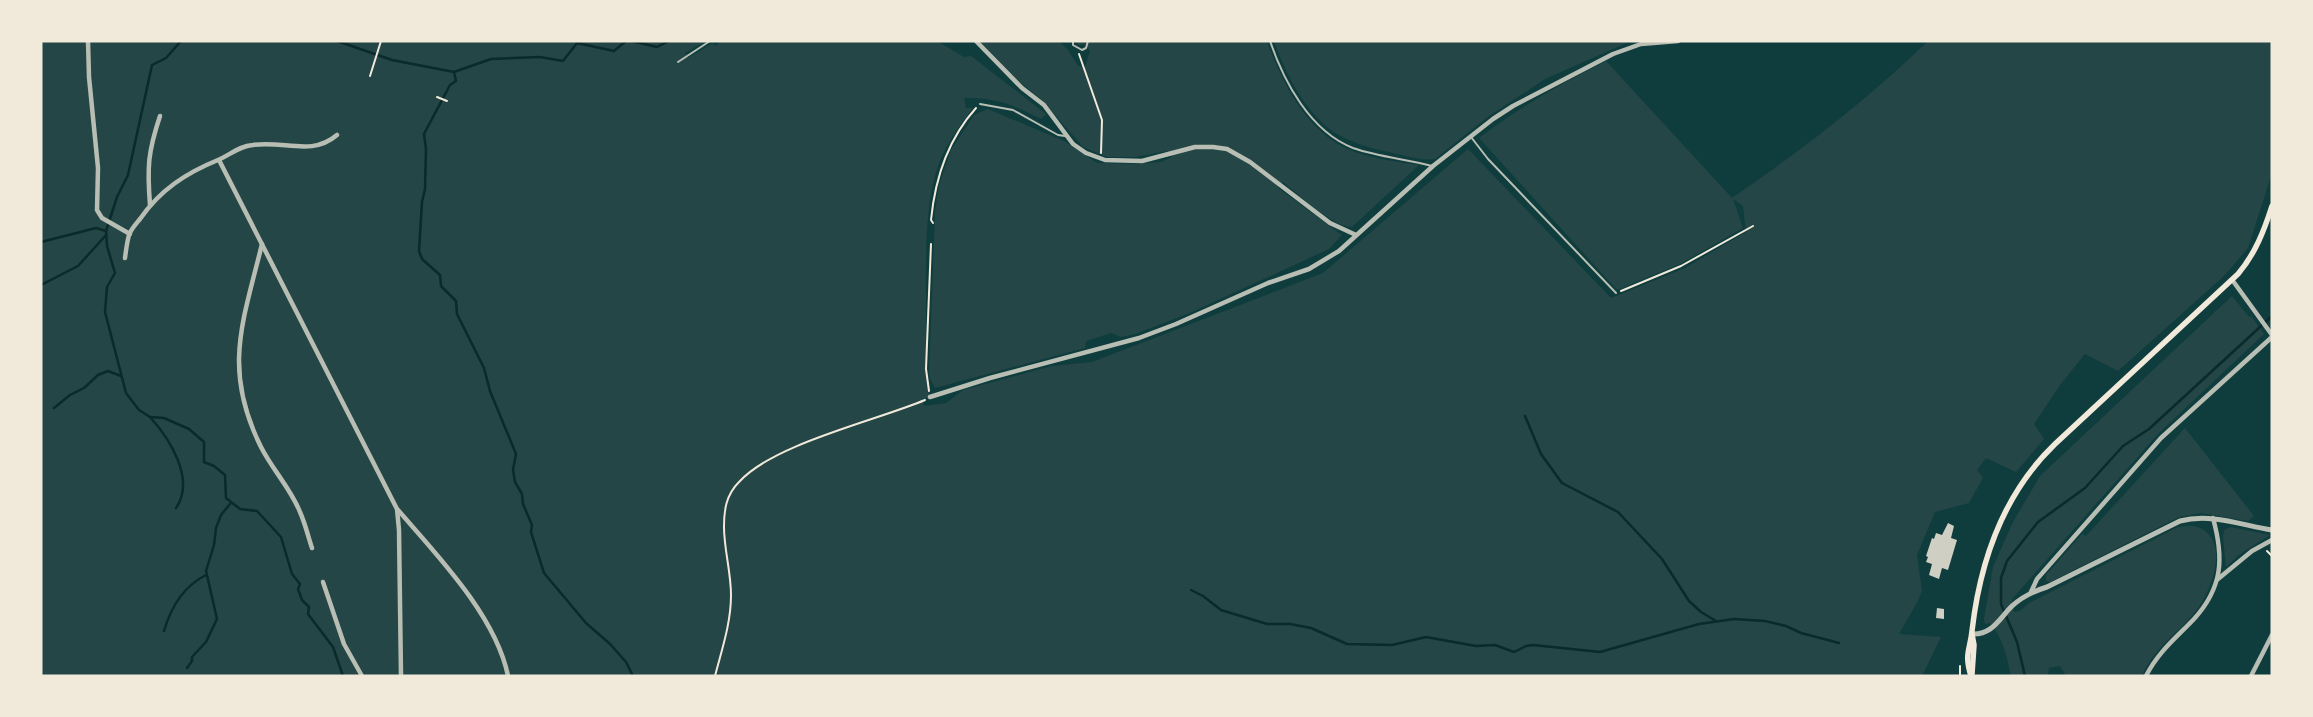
<svg xmlns="http://www.w3.org/2000/svg" width="2313" height="717" font-family="Rubik,sans-serif">
  <style>
    .green { fill: #244646 }
    .lines { fill: none; stroke-linecap: round; stroke-linejoin: round }
    .stream { stroke: #0a2a2b; stroke-width: 2.5 }
    .building { fill: #cfcfc3 }
    .path { stroke: #f1e9da; stroke-width: 2 }
    .service { stroke: #b8beb3; stroke-width: 2 }
    .minor { stroke: #b8beb3; stroke-width: 4.5 }
    .tertiary { stroke: #b8beb3; stroke-width: 5 }
    .secondary { stroke: #f1e9da; stroke-width: 5.5 }
  </style>
  <rect width="100%" height="100%" fill="#0f3d3e"/>
  <g class="green">
    <path d="M41,41h665l-21,12 3,5 25,-15 2,3 7,-5h215l27,16 7,-1 75,58 -5,5c-28,-14 -45,-22 -77,-21l2,10h7c-13,17 -26,35 -34,55 -14,40 -13,86 -13,128 0,36 -1,71 4,106l-7,3 1,6 22,-3 17,-13 89,-24 40,-4 231,-89 145,-124 143,149 74,-30 61,-36 -3,-26 -10,-7 10,29 -63,36 -63,26 -138,-152c40,-31 82,-54 127,-77l126,137c70,-48 135,-98 196,-157h344v132l-24,75 -23,27 -107,96 -33,-17 -25,31 -26,39 10,15 -28,33 -30,-14 -9,12 6,8 -14,25 -34,9 -18,43 5,36 -4,10 -19,33 42,3 -19,39h-1881z"/>
    <path d="M980,41h79l9,9 10,16 7,1 5,-16 -5,-7 -7,1 -1,-4h190c15,43 42,95 88,111 21,7 43,10 64,13l-67,62c-19,0 -54,-33 -69,-45l-5,6 64,47 -13,14 -137,63 -57,22 -14,3 -10,-4 -25,8 -1,7 -150,40 -6,-12 6,-165 4,-26 12,-35 23,-35 14,-6 76,32 33,22 40,1 24,-2 11,-5 -4,-6 -33,6h-28l-24,-10 -41,-47 -27,-22z"/>
    <path d="M1274,41h357l-86,38 -56,37 -54,43c-14,2 -28,-3 -42,-6 -15,-3 -30,-7 -44,-13 -38,-15 -62,-62 -75,-99z"/>
    <path d="M2232,296l17,21 2,-1 13,18 -105,99 -147,166 2,13 6,-1 9,-8 147,-75c10,-3 20,-4 29,3 21,16 8,52 -3,71 -17,28 -45,40 -60,74h-76l-6,-10 -11,2 -1,8h-37c-4,-19 -8,-38 -21,-53l-5,1 -1,-5 9,-52 20,-45 27,-46z"/>
    <path d="M2185,428l69,88 -6,5 -47,-8 -22,4 -129,65 -4,-1v-6l36,-41 4,2z"/>
    <path d="M2231,527l39,8 -30,19 -14,13 -3,-30 1,-7z"/>
  </g>
  <g class="lines">
    <g class="stream">
      <path d="M181,41l-15,17 -14,7 -24,110 -11,22 -11,34 1,15 8,27 -8,14 -2,25 21,81 13,17 11,7 14,1 25,11 15,13v20l10,4 11,9 1,23 14,11 17,2 24,26 11,37 8,10 -2,5 4,11 7,7 -1,7 25,33 10,29"/>
      <path d="M337,41l55,19 62,12 37,-13 49,-2 23,4 14,-18 37,8 12,-10"/>
      <path d="M631,41l26,6 12,-6"/>
      <path d="M454,72l2,9 -6,4 -26,49 2,15 -1,40 -3,13 -3,49 3,8 18,16 1,11 15,15 1,13 27,54 6,23 26,63 -3,16 2,12 7,12 1,10 9,21 -1,7 13,41 42,50 24,21 16,18 7,14"/>
      <path d="M41,242l55,-14 10,3"/>
      <path d="M41,285l37,-19 28,-31"/>
      <path d="M54,408l16,-13 14,-7 14,-13 10,-4 13,5"/>
      <path d="M1525,416l16,38 21,29 56,29 44,47 27,42 12,11 15,9"/>
      <path d="M150,417c19,21 46,62 26,91"/>
      <path d="M1191,590l12,6 18,14 46,14h23l21,4 36,16 45,1 34,-8 50,9 19,-1 19,7 12,-6 7,-1 67,7 99,-28 35,-5 31,2 21,5 15,7 38,10"/>
      <path d="M164,631c7,-24 20,-45 42,-56"/>
      <path d="M187,668l5,-7v-4l14,-15 11,-23 -11,-48 8,-26 2,-17 5,-13 9,-11"/>
      <path d="M2025,676l-8,-34 -16,-38v-26l6,-17 31,-39 47,-34 38,-42 26,-17 123,-113"/>
    </g>
  </g>
  <g class="building">
    <path d="M1948,523l6,3 -3,12 6,2 -9,30 -6,-2 -3,11 -10,-4 3,-11 -6,-2 2,-5 -2,-1 6,-18 2,1 2,-6 6,2z"/>
    <path d="M1937,608l7,1v10l-8,-1z"/>
  </g>
  <g class="lines">
    <g class="path">
      <path d="M1079,54l23,66 -1,33"/>
      <path d="M370,76l11,-35"/>
      <path d="M437,97l10,4"/>
      <path d="M933,223l-2,-3c4,-41 17,-81 45,-112"/>
      <path d="M1621,291l60,-25 72,-40"/>
      <path d="M929,391l-3,-22 5,-125"/>
      <path d="M2267,551l5,5"/>
      <path d="M1960,666v10"/>
      <path d="M715,676c7,-27 16,-53 16,-81 0,-23 -7,-46 -7,-68 0,-17 2,-32 15,-45 34,-38 136,-61 186,-82"/>
    </g>
    <g class="service">
      <path d="M1073,41v4l9,5 4,-2 2,-7"/>
      <path d="M1270,41c14,41 40,90 83,107 26,9 53,11 79,18"/>
      <path d="M678,62l32,-21"/>
      <path d="M980,104l33,6 45,25 7,1"/>
      <path d="M1471,137l17,22 128,134"/>
    </g>
    <g class="minor">
      <path d="M88,41l1,36 9,91 -1,42 5,8 28,16"/>
      <path d="M976,41l46,47 22,17 29,39 13,9 19,7 37,1 53,-14h18l14,2 23,13 80,61 26,12"/>
      <path d="M219,160l178,349 2,21 2,146"/>
      <path d="M150,205c-3,-38 -2,-53 10,-89"/>
      <path d="M262,244c-19,78 -40,125 -1,203 11,22 30,42 39,65 5,11 8,24 12,36"/>
      <path d="M125,258c1,-8 2,-16 4,-23 2,-6 7,-11 11,-16 20,-29 46,-46 78,-59 12,-5 21,-14 35,-15 31,-5 58,12 84,-10"/>
      <path d="M2233,281l39,54"/>
      <path d="M930,397l60,-19 149,-40 37,-14 92,-41 41,-14 30,-18 94,-85 60,-47 20,-13 100,-52 28,-10 37,-3"/>
      <path d="M398,510c39,45 98,106 110,166"/>
      <path d="M2218,579l34,-28 20,-11"/>
      <path d="M323,582l21,62 18,32"/>
      <path d="M2031,592l6,-13 124,-141 111,-101"/>
      <path d="M2146,676c12,-24 30,-38 48,-57 29,-32 30,-61 19,-101"/>
      <path d="M2251,676l21,-41"/>
    </g>
    <path class="tertiary" d="M1972,634c20,1 27,-15 40,-28 11,-10 22,-15 35,-19l133,-66c31,-8 61,4 92,9"/>
    <g class="secondary">
      <path d="M1972,634l2,11 -2,29"/>
      <path d="M1971,676c-7,-23 -1,-25 1,-45 8,-70 31,-137 83,-187l183,-170c17,-20 26,-43 34,-68"/>
    </g>
  </g>
  <rect width="2313" height="717" fill="none" stroke="#f1e9da" stroke-width="85"/>
</svg>
